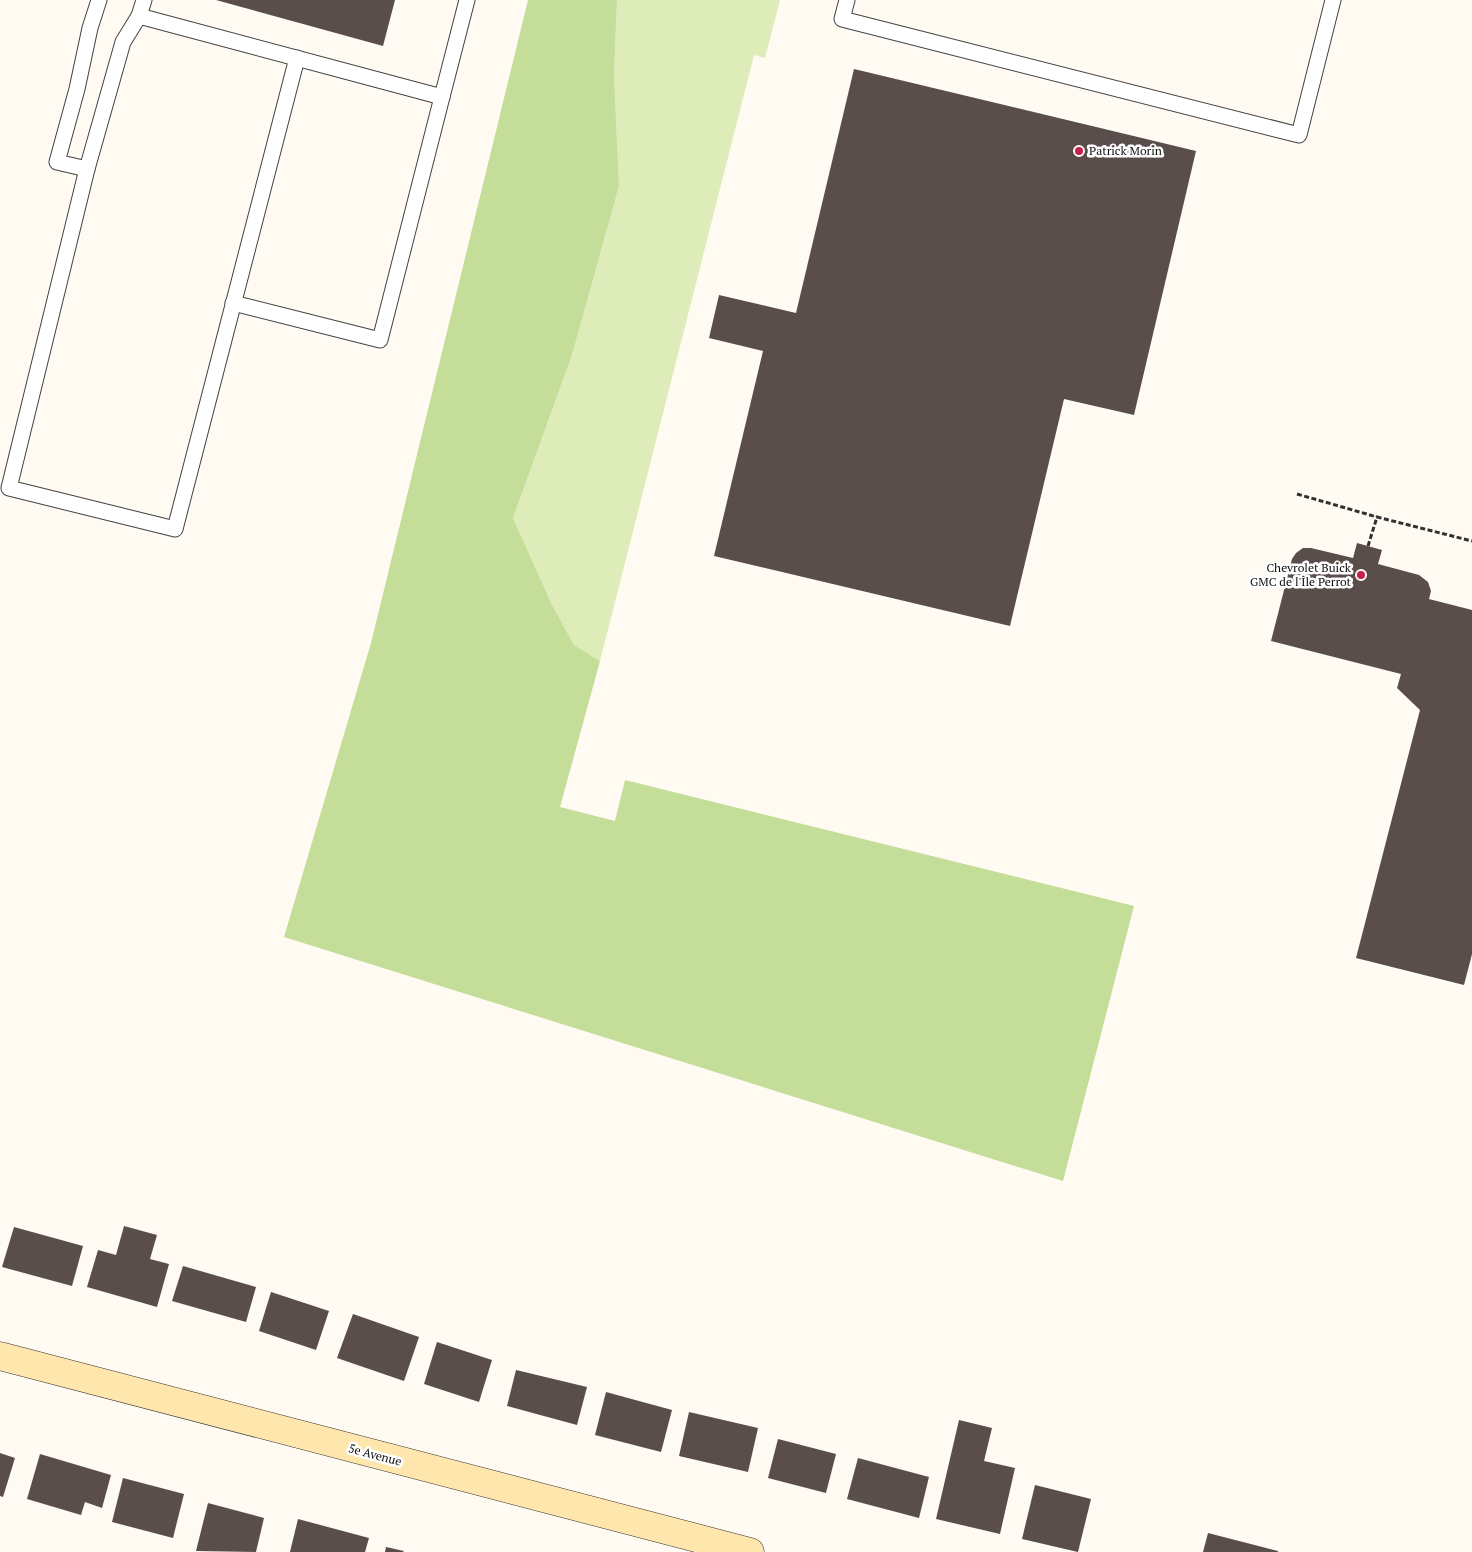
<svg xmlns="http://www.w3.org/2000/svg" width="1472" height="1552" font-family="'PT Serif',serif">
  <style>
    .green { fill: #ddecb9 }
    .forest { fill: #c4dd98 }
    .building { fill: #594e4b }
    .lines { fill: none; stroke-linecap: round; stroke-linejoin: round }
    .lane-casing { stroke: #424242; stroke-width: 17 }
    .secondary-casing { stroke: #313131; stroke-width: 29 }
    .path { stroke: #313131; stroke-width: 3; stroke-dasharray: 5 2.5; stroke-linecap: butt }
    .lane { stroke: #fff; stroke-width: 15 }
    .secondary { stroke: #ffe6ad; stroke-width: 28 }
    .poi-dot { fill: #c62148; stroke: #fff; stroke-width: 2 }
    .labels { text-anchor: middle; stroke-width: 5; stroke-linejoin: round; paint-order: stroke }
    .poi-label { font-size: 12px; fill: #0f0f0f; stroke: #fff; text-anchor: start }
    .street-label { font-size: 12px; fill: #0f0f0f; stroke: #fff }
  </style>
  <rect width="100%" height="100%" fill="#fffaf2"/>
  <path class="green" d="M617,0h163l-15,58 -11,-3 -154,606 -26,-16 -22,-40 -39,-87 59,-163 47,-169 -5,-111z"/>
  <path class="forest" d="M528,0h89l-3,75 5,111 -47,169 -59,163 39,87 22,40 26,16 -40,146 55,14 10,-41 509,126 -71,275 -779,-244 87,-294z"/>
  <g class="building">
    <path d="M216,0h179l-12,46z"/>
    <path d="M854,69l342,82 -62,264 -70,-16 -54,227 -296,-70 49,-205 -54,-13 10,-43 77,18z"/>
    <path d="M1357,543l25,7 -4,14 41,11 9,7 3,9 -2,8 43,11v344l-8,31 -108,-27 64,-248 -23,-22 4,-14 -130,-33 21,-82 4,-6 7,-5h8l42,10z"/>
    <path d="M124,1226l33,9 -7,24 19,5 -12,43 -70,-20 11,-37 18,5z"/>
    <path d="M14,1227l69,19 -11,40 -70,-19z"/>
    <path d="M183,1266l73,21 -10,35 -74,-21z"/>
    <path d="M271,1292l58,19 -13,39 -57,-19z"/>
    <path d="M353,1314l66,23 -15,44 -67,-23z"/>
    <path d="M437,1342l55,18 -13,42 -55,-18z"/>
    <path d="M516,1370l71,17 -10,38 -70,-19z"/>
    <path d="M606,1392l66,18 -11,42 -66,-17z"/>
    <path d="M689,1412l69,16 -10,44 -69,-16z"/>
    <path d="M959,1420l33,8 -8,33 31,7 -15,66 -64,-15z"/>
    <path d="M778,1439l58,15 -10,39 -58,-15z"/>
    <path d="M0,1453l15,5 -12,39 -3,-1z"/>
    <path d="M40,1454l71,21 -9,33 -17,-6 -4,13 -54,-16z"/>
    <path d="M858,1458l71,19 -10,41 -72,-19z"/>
    <path d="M123,1478l61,16 -11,44 -61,-16z"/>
    <path d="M1035,1485l56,14 -13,53 -56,-13z"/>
    <path d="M208,1503l56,15 -8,34 -60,-1z"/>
    <path d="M298,1519l71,19 -4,14h-75z"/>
    <path d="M1208,1533l70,18v1h-75z"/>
    <path d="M386,1547l18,4 -1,1h-18z"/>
  </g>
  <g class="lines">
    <g class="lane-casing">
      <g id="lane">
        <path d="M99,0l-9,28 -13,61 -20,73 30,7 36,-127 16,-26"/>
        <path d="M144,0l-5,16 303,81 25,-97"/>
        <path d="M847,0l-5,19 457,116 34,-135"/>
        <path d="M87,169l-78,319 166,41 122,-471"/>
        <path d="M233,303l147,37 62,-243"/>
      </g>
    </g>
    <g class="secondary-casing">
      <path id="secondary" d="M0,1356l750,196"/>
    </g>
    <g class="path">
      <path d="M1297,494l80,23"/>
      <path d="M1368,546l9,-29 95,24"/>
    </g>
    <use href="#lane" class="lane"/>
    <use href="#secondary" class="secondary"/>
  </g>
  <g class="poi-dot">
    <circle cx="1079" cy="151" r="5"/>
    <circle cx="1361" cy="575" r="5"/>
  </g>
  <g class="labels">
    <g class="poi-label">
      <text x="1089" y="155">Patrick Morin</text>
      <text x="1351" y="572" text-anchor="end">Chevrolet Buick<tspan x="1351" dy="14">GMC de l'Île Perrot</tspan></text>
    </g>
    <g class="street-label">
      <text transform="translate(375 1455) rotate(15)" y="4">5e Avenue</text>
    </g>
  </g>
</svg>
